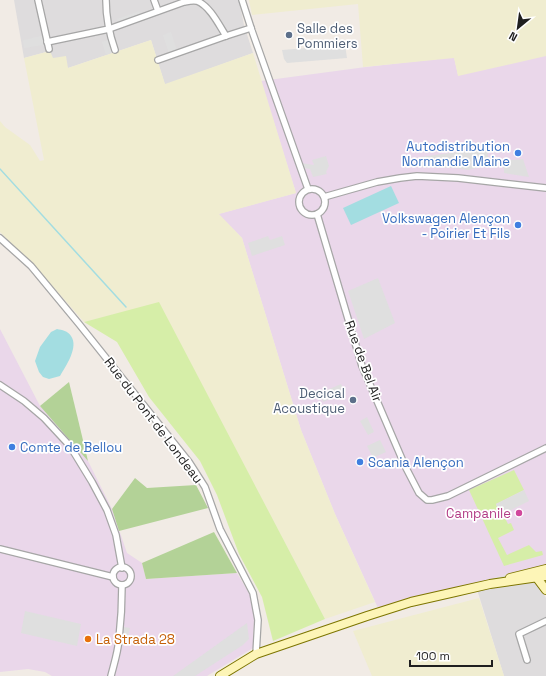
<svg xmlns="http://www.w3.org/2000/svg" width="546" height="676" font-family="'Space Grotesk',sans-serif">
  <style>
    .residential { fill: #dedcdd }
    .industrial { fill: #ead7ea }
    .farmland { fill: #f0edd0 }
    .grass { fill: #d6eea8 }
    .forest { fill: #b3d297 }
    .parking { fill: #dfdfdf }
    .water { fill: #a3dde1 }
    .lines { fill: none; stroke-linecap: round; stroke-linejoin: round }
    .stream { stroke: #a3dde1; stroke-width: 1.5 }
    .street-casing { stroke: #a6a6a6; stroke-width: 8 }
    .secondary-casing { stroke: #7d7500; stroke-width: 10 }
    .street { stroke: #fff; stroke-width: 5.5 }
    .secondary { stroke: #fdf5b7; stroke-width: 8 }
    .service-dot { fill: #5c6f8a; stroke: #fff; stroke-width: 1.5 }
    .shop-dot { fill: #3f7fe0; stroke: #fff; stroke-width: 1.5 }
    .hotel-dot { fill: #d1479c; stroke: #fff; stroke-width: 1.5 }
    .food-dot { fill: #e8710a; stroke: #fff; stroke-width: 1.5 }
    .labels { text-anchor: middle; stroke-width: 3.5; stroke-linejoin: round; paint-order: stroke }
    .service-label { font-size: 13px; fill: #4e5e75; stroke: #fff; text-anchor: start }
    .shop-label { font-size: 13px; fill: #366cbe; stroke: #fff; text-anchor: end }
    .street-label { font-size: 13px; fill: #1f1f1f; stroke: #fff }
    .hotel-label { font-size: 13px; fill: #b23c85; stroke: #fff; text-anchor: end }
    .food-label { font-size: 13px; fill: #c56008; stroke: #fff; text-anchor: start }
  </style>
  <rect width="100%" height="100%" fill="#f1ebe5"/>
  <g class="residential">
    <path d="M14,0h225l5,25 9,28 -88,32 -14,-45 -83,28 -16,-10 -2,-7 -26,7z"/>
    <path d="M528,569l18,29v78h-42l-29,-93z"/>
  </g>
  <g class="industrial">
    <path d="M546,54v511l-18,4 -150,39 -43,-94 -34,-84 -59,-192 -24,-24 78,-21 -35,-112 105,-14 88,-10 4,18z"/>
    <path d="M0,329l40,77 48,55 24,48 15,44 15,10 4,16 91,-6 13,22 4,22 -1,31 -46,28h-155l-7,-4 -17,-3 -28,3z"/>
  </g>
  <g class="farmland">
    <path d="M249,0h297v56l-88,20 -4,-18 -91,9 -5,-63 -106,11z"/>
    <path d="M151,40l14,44 88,-31 43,140 -77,21 23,24 59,192 34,84 40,88 -50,17 -166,-316 -75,19 -43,-49 -41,-41v-111l5,6 25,18 10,16 4,-1 -20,-102 26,-7 3,7 13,-2 2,12z"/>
    <path d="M479,598l25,78h-132l-19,-45z"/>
  </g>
  <g class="grass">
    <path d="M159,302l166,317 -52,22 -11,-44 -23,-43 -22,-59 -17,-34 -51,-64 -32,-55 -33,-20z"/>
    <path d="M514,470l10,20 -28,14 3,7 2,-1 7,14 3,-1 3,7 -16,8 9,17 22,-10 7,7 6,-1 1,4 -39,11 -35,-76z"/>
  </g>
  <g class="forest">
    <path d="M69,382l19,79 -48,-55z"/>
    <path d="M135,478l12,10 49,-3 12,23 -89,23 -7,-22z"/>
    <path d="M214,532l23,41 -91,6 -4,-16z"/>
  </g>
  <g class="parking">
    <path d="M139,11l2,4 -23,8 -1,-4z"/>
    <path d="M171,32l6,19 -8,2 -6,-18z"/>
    <path d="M42,36l2,9 -20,3 -1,-8z"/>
    <path d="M113,38l5,12 -12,5 -4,-13z"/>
    <path d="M345,45l2,13 -60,5 -3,-4 -2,-9z"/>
    <path d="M487,148l2,17 -21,5 -14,-2 -35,-1 1,-10z"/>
    <path d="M326,156l3,10 -3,6 1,2 -14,3 -3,-8 -7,-1 -2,-5 13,2 -2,-5z"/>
    <path d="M523,159l6,18 -25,-4v-3l-3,-9z"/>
    <path d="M268,236l2,4 12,-4 3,9 -33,11 -4,-13z"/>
    <path d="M378,278l17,45 -31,16 -16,-48z"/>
    <path d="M341,384l4,8 -22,10 -3,-9z"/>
    <path d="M367,417l7,15 -6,3 -8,-14z"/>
    <path d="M380,440l6,12 -13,6 -6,-12z"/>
    <path d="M524,490l5,11 -24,12 -2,-4 -4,2 -3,-7z"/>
    <path d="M25,611l56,13 -4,22 -56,-13z"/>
    <path d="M247,623l2,16 -6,6 -48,31h-22z"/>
    <path d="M124,627l6,1 -4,18 -5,-1z"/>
  </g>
  <g class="water">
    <path d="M391,186l8,17 -48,22 -8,-17z"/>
    <path d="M57,329c5,1 11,2 14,7 8,11 -5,30 -11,40l-11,3 -6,-2 -4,-5 -4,-11 5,-14 11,-15z"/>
  </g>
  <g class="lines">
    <path class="stream" d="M0,169l126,138"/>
    <g class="street-casing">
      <g id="street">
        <path d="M38,0l11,49"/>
        <path d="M106,0c0,18 3,33 9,50"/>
        <path d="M154,0l4,11"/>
        <path d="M242,0l10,31 56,158"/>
        <path d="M47,42l62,-13 75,-27c5,-1 9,-2 13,-1 13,5 22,24 29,35"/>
        <path d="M158,60l68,-24 25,-8"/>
        <circle cx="312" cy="202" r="13"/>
        <path d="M324,197l53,-15 23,-4 17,-2 41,2 88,10"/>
        <path d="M317,214l45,152 43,100 14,27 8,7h5l16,-4 98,-48"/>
        <path d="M0,238l31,28 48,58 110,138 16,25 15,42 33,64 5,27 -2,34"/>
        <path d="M0,385l24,16 20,17 26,28 22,36 15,28 9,25 6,33"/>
        <path d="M0,549l113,28"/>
        <circle cx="122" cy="576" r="9"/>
        <path d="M527,660l-8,-26 27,-13"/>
        <path d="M111,676c3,-12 7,-24 8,-37 2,-18 3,-36 3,-54"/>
      </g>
    </g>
    <g class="secondary-casing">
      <g id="secondary">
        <path d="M537,574v4l9,12"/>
        <path d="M510,578l36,-9"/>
        <path d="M220,676l36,-22 111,-38 44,-14 44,-10 35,-8 56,-8"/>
      </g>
    </g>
    <use href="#street" class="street"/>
    <use href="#secondary" class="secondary"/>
  </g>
  <g class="service-dot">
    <circle cx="289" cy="35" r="4"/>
    <circle cx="353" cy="400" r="4"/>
  </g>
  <g class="shop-dot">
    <circle cx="518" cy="153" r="4"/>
    <circle cx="518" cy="225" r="4"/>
    <circle cx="12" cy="447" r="4"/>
    <circle cx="360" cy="462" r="4"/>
  </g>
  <circle class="hotel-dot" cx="519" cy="513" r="4"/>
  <circle class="food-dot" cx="88" cy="639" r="4"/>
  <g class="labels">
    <g class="service-label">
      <text x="297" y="33">Salle des<tspan x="297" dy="15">Pommiers</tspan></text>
      <text x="345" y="398" text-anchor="end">Decical<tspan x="345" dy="15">Acoustique</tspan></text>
    </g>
    <g class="shop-label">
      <text x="510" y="151">Autodistribution<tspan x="510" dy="15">Normandie Maine</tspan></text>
      <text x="510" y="223">Volkswagen Alençon<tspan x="510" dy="15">- Poirier Et Fils</tspan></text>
      <text x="20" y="452" text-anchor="start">Comte de Bellou</text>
      <text x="368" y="467" text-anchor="start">Scania Alençon</text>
    </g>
    <g class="street-label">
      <text transform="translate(364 361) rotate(70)" y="5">Rue de Bel Air</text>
      <text transform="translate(154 420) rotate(53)" y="5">Rue du Pont de Londeau</text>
    </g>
    <g class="hotel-label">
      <text x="511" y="518">Campanile</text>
    </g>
    <g class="food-label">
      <text x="96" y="644">La Strada 28</text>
    </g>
  </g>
  <g transform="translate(518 28) rotate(209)" stroke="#ffffff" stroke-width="3" paint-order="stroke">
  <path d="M0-3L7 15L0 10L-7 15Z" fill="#1f1f1f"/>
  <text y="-6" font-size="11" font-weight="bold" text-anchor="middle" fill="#1f1f1f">N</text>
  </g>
  <path d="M410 660v6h82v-6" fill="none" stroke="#1f1f1f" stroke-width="2"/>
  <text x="416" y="660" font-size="12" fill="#1f1f1f" stroke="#ffffff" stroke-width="3" paint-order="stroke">100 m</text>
</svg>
